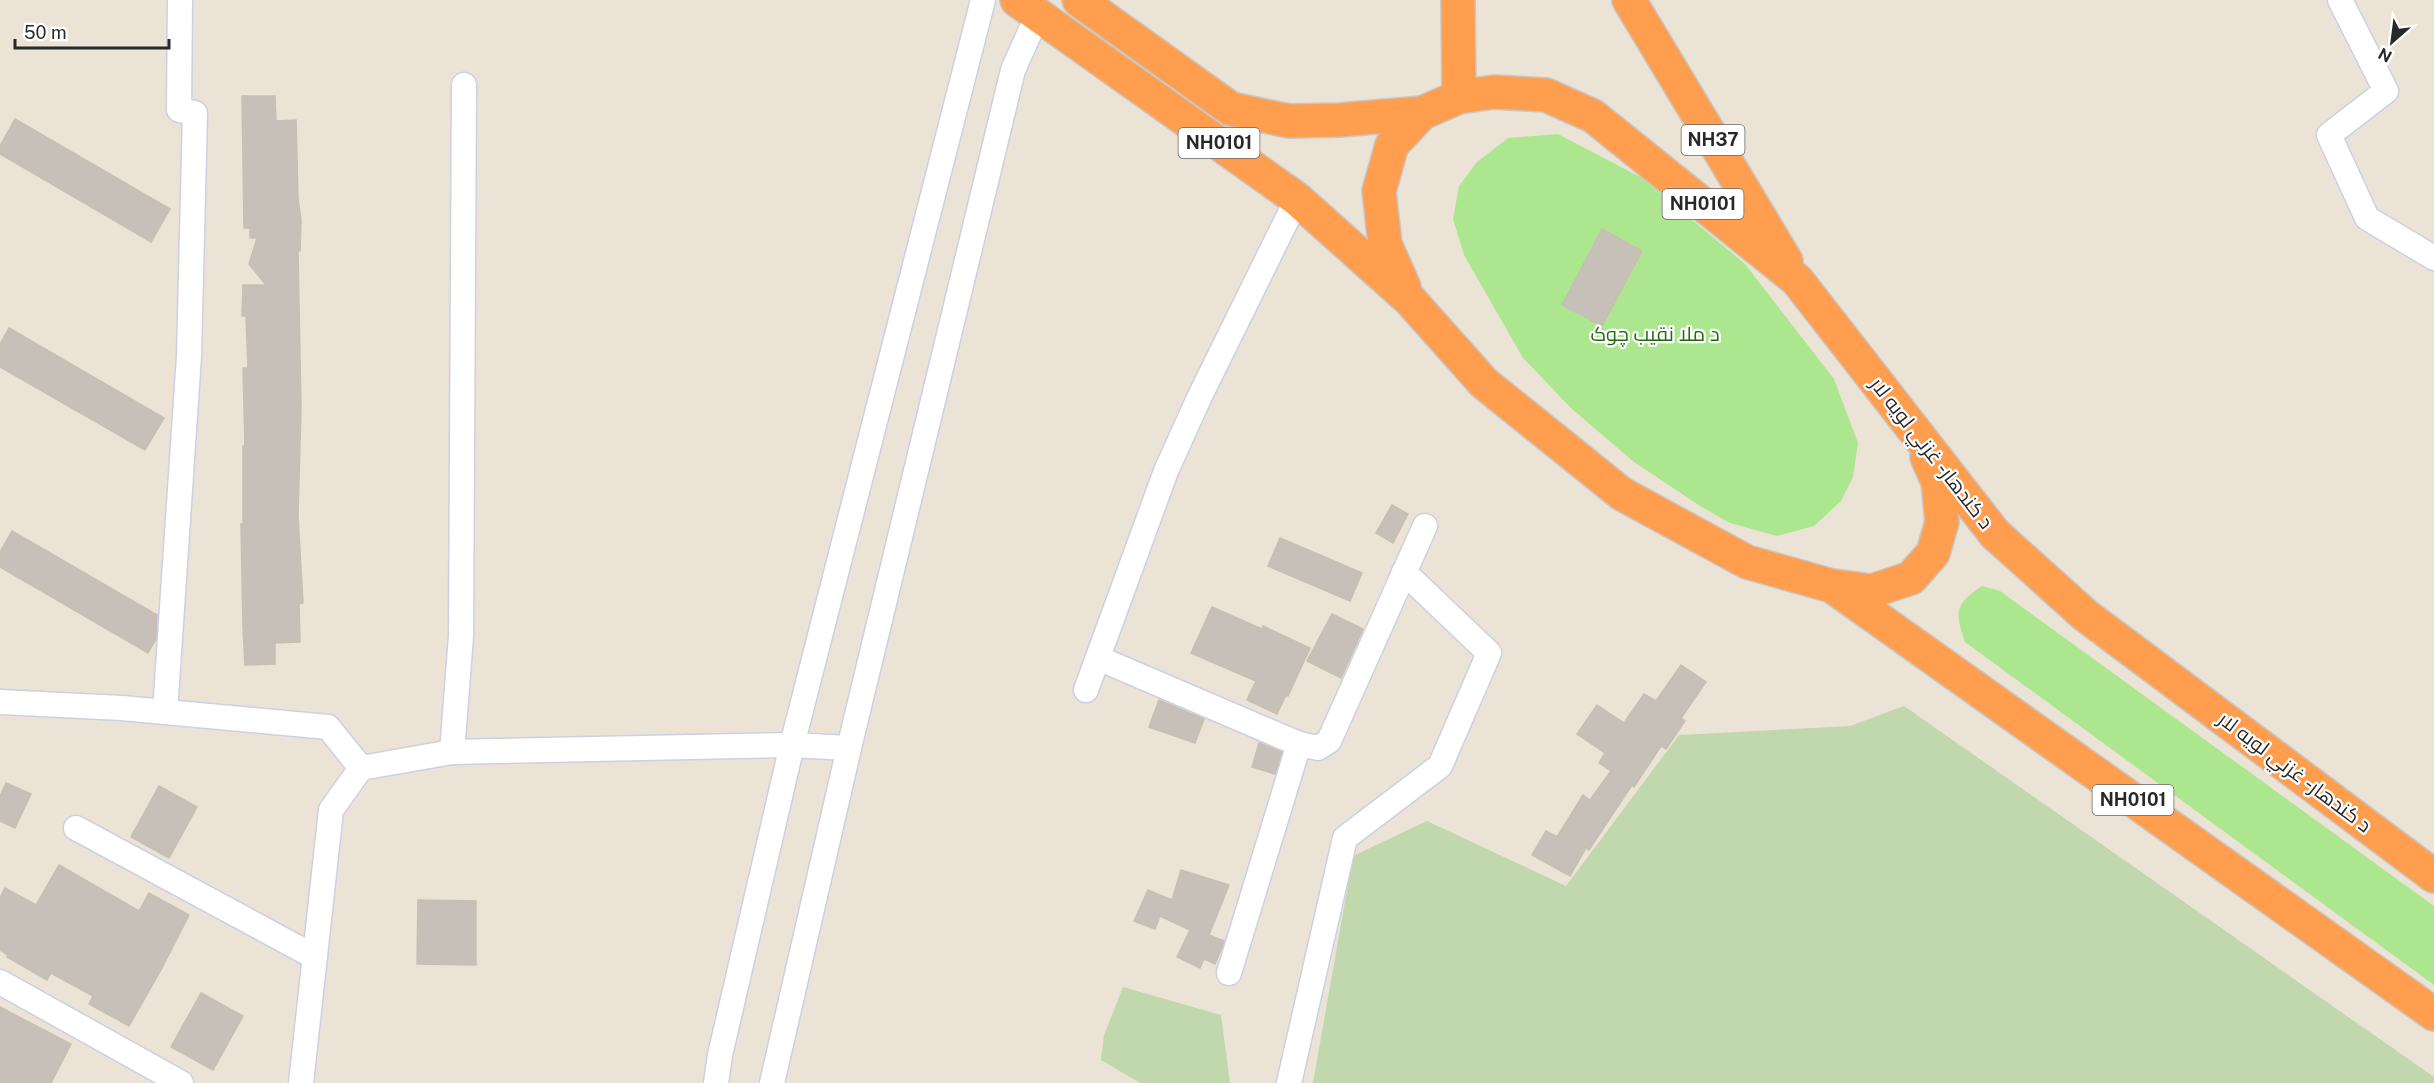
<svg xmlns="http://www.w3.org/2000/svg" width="2434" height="1083" font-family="'Public Sans',Cairo,sans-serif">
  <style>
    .green { fill: #ace78f }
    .cemetery { fill: #c1d7ad }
    .building { fill: #c6c0b8; stroke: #c7bfb1; stroke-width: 1.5 }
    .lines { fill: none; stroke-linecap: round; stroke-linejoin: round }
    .minor-casing { stroke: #cdd0e2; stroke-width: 27 }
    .highway-casing { stroke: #c7c7c7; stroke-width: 36 }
    .minor { stroke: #fff; stroke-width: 24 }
    .highway { stroke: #ff9e4f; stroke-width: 33 }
    .labels { text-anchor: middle; stroke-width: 4.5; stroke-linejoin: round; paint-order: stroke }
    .shield { fill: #fff; stroke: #686868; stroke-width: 1.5 }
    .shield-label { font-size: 18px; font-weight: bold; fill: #282828 }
    .park-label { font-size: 20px; fill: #246814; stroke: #fff }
    .street-label { font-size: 20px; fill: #282828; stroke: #fff }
  </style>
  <rect width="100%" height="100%" fill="#ece3d7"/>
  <g class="green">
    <path d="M1558,134l84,44 103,86 89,115 24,64 -5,34 -12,24 -27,25 -37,10 -47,-13 -30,-17 -66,-44 -62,-53 -49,-51 -59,-103 -11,-36 6,-33 18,-24 31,-24z"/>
    <path d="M1982,586l18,5 434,315v79l-469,-343c-11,-31 -10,-38 17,-56z"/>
  </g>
  <g class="cemetery">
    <path d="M1904,706l530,371v6h-1121l40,-227 74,-35 139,65 113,-151 171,-9z"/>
    <path d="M1123,987l98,28 9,68h-90l-39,-23 3,-25z"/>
  </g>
  <g class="building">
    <path d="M242,96h33l1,25 20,-1 2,78 3,22 -1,31h-2l3,157 -3,108 5,87 -4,1 1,38 -25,1v21l-30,1 -2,-38 -2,-103h2v-78h2l-2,-78h5l-2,-52h-4l1,-31h23l-17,-21 8,-26h-7v-10h-6z"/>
    <path d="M15,119l155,90 -19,33 -151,-88v-8z"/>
    <path d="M1602,229l40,22 -40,75 -40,-21z"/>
    <path d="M9,328l155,90 -19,32 -145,-83v-23z"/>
    <path d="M1392,505l16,9 -15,29 -17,-10z"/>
    <path d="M12,531l145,84 -1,24 -8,14 -148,-86v-15z"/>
    <path d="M1280,538l82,35 -12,28 -82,-35z"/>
    <path d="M1212,607l50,22 1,-3 47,22 -22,48 -2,-1 -9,19 -30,-14 9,-19 -65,-28z"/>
    <path d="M1332,614l31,15 -22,49 -34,-17z"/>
    <path d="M1681,665l25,17 -25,36 4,3 -19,28 -5,-3 -27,41 -2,-2 -43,65 -3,-2 -16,28 -38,-21 14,-24 11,6 26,-42 7,5 21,-29 -12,-8 6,-10 -28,-19 20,-29 27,18 20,-29 12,7z"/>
    <path d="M1159,700l45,19 -9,24 -46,-16z"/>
    <path d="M1259,743l23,9 -7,22 -23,-7z"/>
    <path d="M6,783l25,11 -16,34 -15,-7v-25z"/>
    <path d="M159,786l38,21 -28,51 -38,-21z"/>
    <path d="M59,865l80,46 10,-18 40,22 -27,53 -33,58 -40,-22 4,-8 -42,-23 -4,7 -40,-23 1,-2 -8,-5v-52l5,-10 31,17z"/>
    <path d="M1181,870l48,15 -20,50 15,6 -2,6 -7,17 -11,-5 -4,9 -23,-11 13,-27 -30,-14 -5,13 -21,-8 14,-31 24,10z"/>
    <path d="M418,900l58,1v64l-59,-1z"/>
    <path d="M201,993l42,23 -30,54 -42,-23z"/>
    <path d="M0,1007l71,37 -20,39h-51z"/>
  </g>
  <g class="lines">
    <g class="minor-casing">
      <g id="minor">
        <path d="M2340,0l46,91 -57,44 38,83 67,40"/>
        <path d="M1098,658l201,86 19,4 11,-7 96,-215"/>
        <path d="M1086,690l80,-219 33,-73 98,-199"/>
        <path d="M0,702l122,6 206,19 33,41"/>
        <path d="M165,712l24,-356 6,-243 -16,-3 1,-110"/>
        <path d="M452,752l9,-116 3,-551"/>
        <path d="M76,828l239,129"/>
        <path d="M1229,973l70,-229"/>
        <path d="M0,982l181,101"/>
        <path d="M301,1083l30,-273 30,-42 91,-16 340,-7 57,3"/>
        <path d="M716,1083l4,-28 72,-310 191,-745"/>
        <path d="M772,1083l77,-335 164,-678 25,-56"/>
        <path d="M1289,1083l56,-245 95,-72 49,-113 -85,-81"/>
      </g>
    </g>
    <g class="highway-casing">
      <g id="highway">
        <path d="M1017,0l280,199 113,101 74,83 138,111 125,68 85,24 602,428"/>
        <path d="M1079,0l152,109 58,12 51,-1 82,-7 37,-16 35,-5 52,3 47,21 204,164 198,254 90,81 349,261"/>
        <path d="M1458,0l1,97"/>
        <path d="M1629,0l157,261"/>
        <path d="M1404,287l-19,-43 -6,-53 13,-46 30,-32"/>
        <path d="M1834,586l38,5 39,-13 22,-25 9,-31 -4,-40 -11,-25"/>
      </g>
    </g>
    <use href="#minor" class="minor"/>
    <use href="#highway" class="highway"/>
  </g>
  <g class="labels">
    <g class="shield">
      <rect x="1681.5" y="125" width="63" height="30" rx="4.5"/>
      <rect x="1178.5" y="128" width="81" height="30" rx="4.5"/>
      <rect x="1662.5" y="189" width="81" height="30" rx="4.5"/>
      <rect x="2092.5" y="785" width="81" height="30" rx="4.5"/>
    </g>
    <g class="shield-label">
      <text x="1713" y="146">NH37</text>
      <text x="1219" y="149">NH0101</text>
      <text x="1703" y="210">NH0101</text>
      <text x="2133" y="806">NH0101</text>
    </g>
    <g class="park-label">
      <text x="1655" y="341">د ملا نقيب چوک</text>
    </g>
    <g class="street-label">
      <text transform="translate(1932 453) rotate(52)" y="7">د کندهار - غزني لويه لار</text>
      <text transform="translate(2295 772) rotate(37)" y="7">د کندهار - غزني لويه لار</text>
    </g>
  </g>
  <g transform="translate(2392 42) rotate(208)" stroke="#ffffff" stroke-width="4.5" paint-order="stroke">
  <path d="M0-4.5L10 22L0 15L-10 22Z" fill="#282828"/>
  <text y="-9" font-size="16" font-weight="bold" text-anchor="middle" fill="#282828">N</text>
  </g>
  <path d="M15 39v9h154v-9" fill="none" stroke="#282828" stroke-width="3"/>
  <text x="24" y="39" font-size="18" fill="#282828" stroke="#ffffff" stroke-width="4.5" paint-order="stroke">50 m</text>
</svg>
